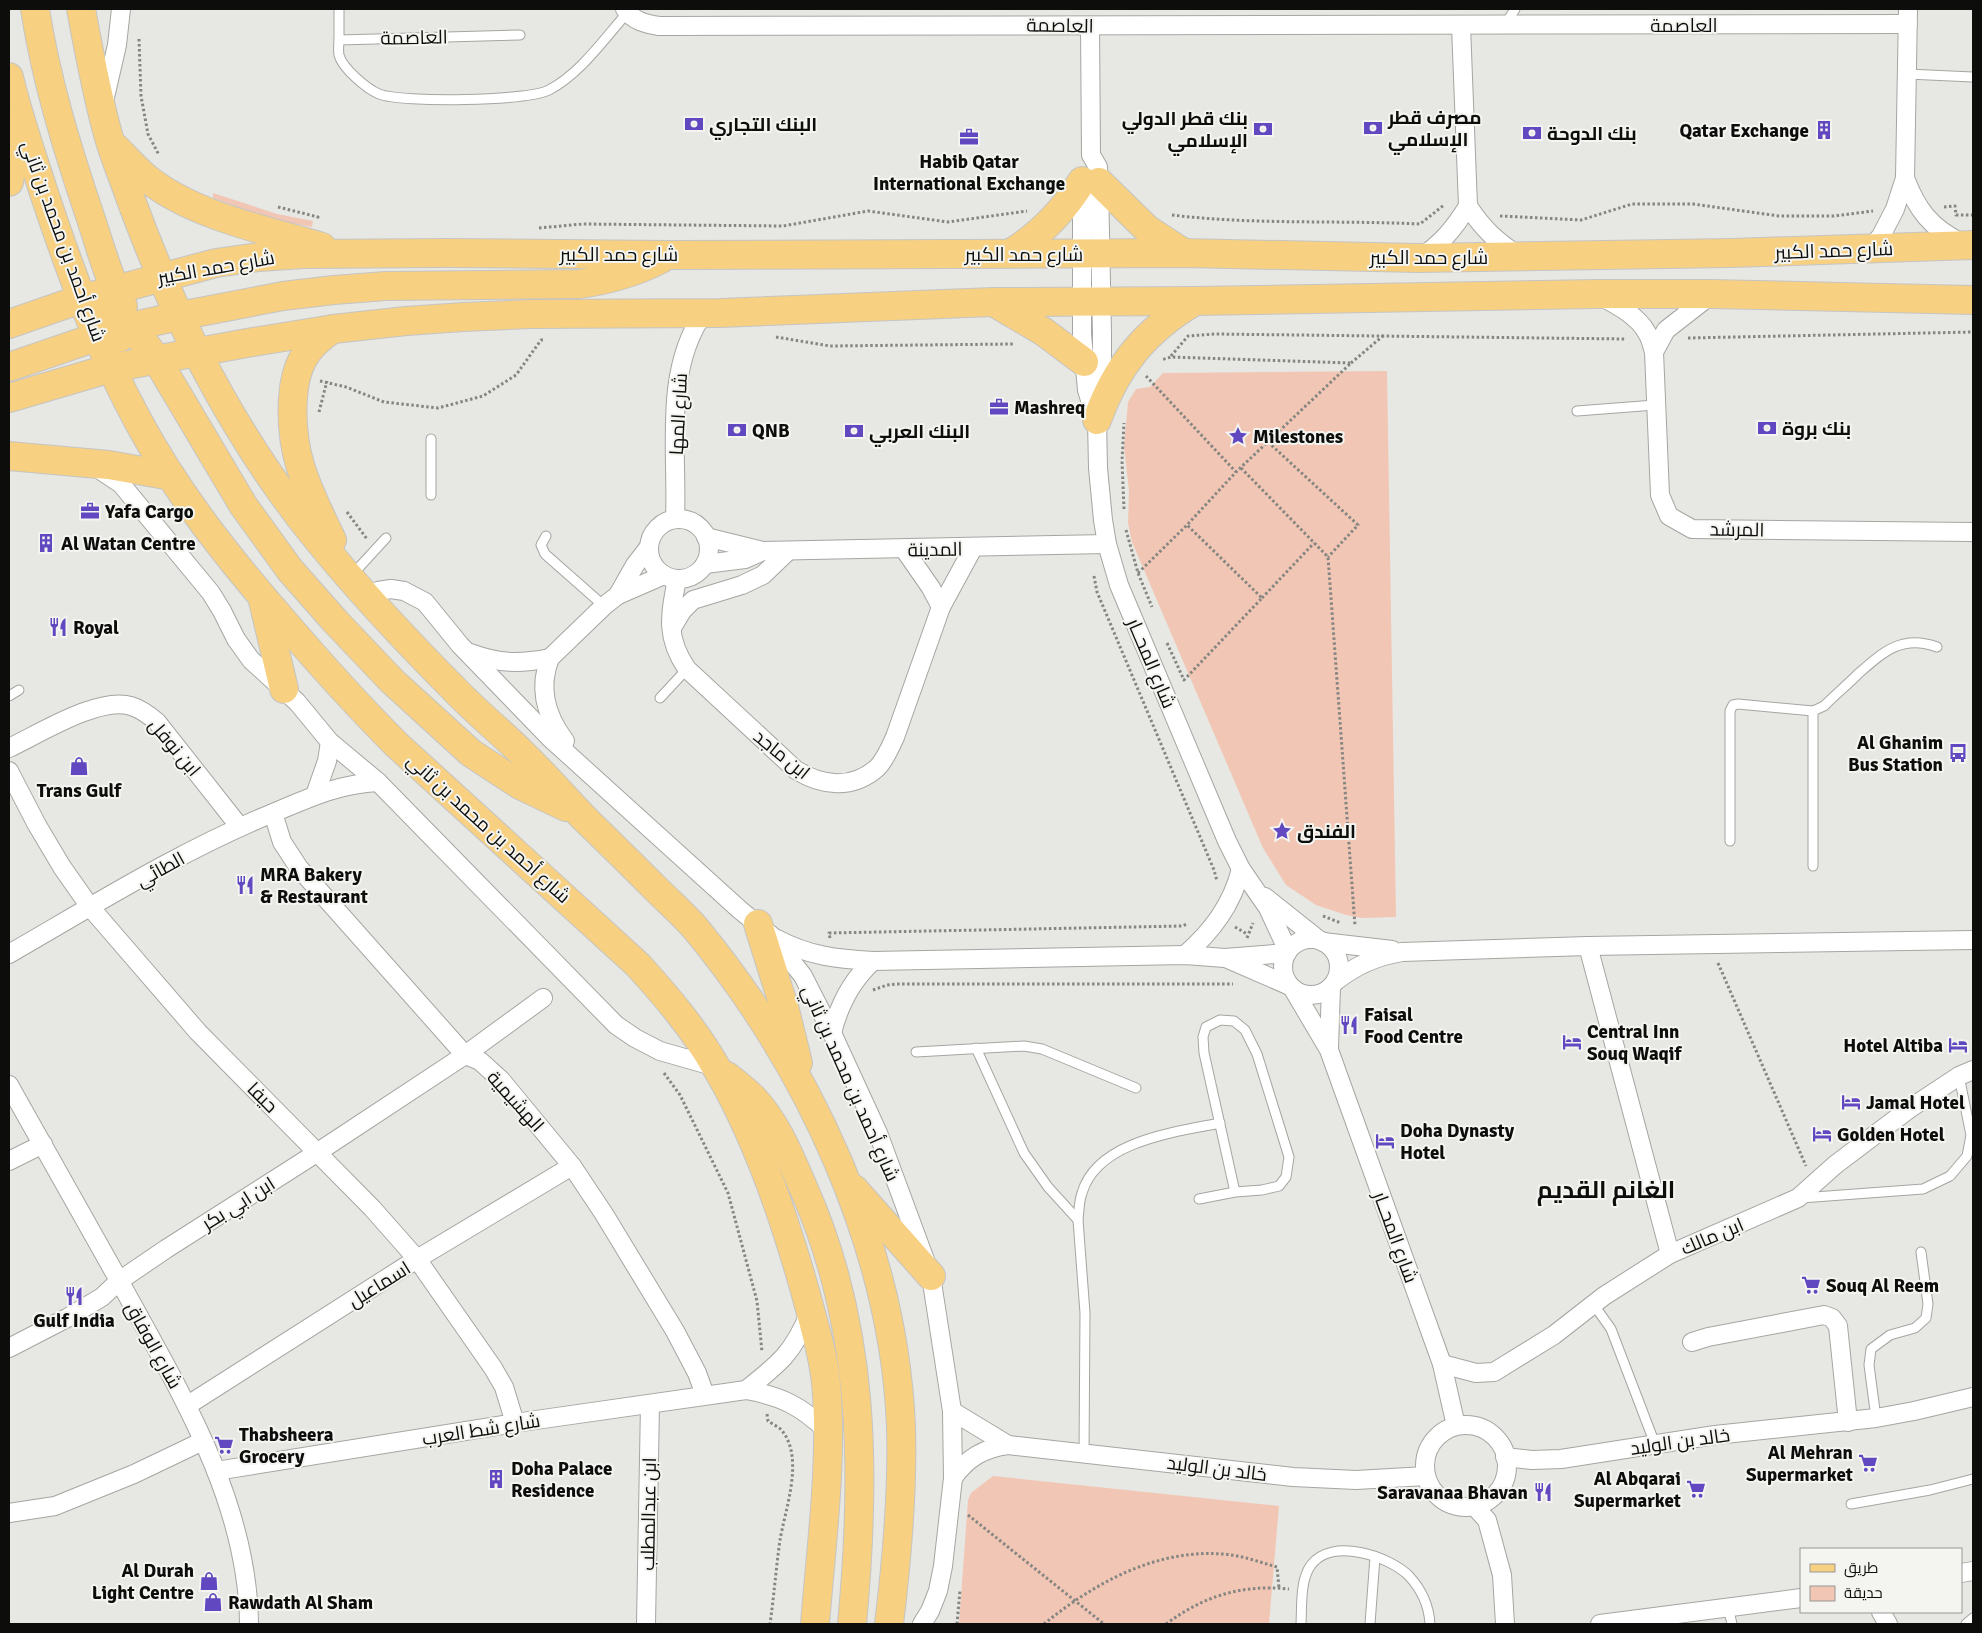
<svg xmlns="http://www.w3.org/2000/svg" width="1982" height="1633" font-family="Signika,Cairo,sans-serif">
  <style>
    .green { fill: #f2c6b4 }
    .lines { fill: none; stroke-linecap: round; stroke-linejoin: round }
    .service-casing { stroke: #a5a6a2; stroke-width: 11 }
    .minor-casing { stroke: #a5a6a2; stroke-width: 20 }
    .primary-casing { stroke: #c5c5c5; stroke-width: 30 }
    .path { stroke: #858582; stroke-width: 3; stroke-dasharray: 2.5 2.5; stroke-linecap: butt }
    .service { stroke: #fff; stroke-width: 9 }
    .minor { stroke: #fff; stroke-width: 18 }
    .primary { stroke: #f7d082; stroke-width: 28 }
    .labels { text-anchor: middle; stroke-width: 4; stroke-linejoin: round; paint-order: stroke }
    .street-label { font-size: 19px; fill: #0d0d0c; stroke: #f4f5f1 }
    .poi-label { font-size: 19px; font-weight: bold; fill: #0d0d0c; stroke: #f4f5f1; text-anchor: start }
    .district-label { font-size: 24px; font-weight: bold; fill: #0d0d0c; stroke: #f4f5f1 }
  </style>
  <rect width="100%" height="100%" fill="#e7e8e3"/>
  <g class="green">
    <path d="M213,193l64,21 36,7 -1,6 -39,-7 -60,-22z"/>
    <path d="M1387,371l9,546 -34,1 -16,-3 -30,-10 -30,-20 -23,-37 -131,-306 -4,-19 1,-32 -5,-45 4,-44 8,-13 14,-2 13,-14z"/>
    <path d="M993,1476l286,30 -10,118h-310l9,-124 3,-7z"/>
  </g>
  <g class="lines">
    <g class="service-casing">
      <g id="service">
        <path d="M339,9v31l181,-5"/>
        <path d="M1505,25l10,-16"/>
        <path d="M339,40c0,4 -1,10 0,15 3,13 28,34 40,39 23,9 149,7 170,-4 32,-17 55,-51 79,-78"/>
        <path d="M1907,74l66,3"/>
        <path d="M1577,411l78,-6"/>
        <path d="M431,439v56"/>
        <path d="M546,536l-5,9 4,9 59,52"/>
        <path d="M352,575l34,-37"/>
        <path d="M9,696l10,-6"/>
        <path d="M660,698l27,-29"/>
        <path d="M1730,841v-130l3,-6 5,-1 75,7"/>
        <path d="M1813,866v-155l11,-5c11,-11 23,-21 34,-32 25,-22 44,-40 79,-27"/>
        <path d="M976,1048l48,105 24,34 30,33 7,93 -1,140"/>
        <path d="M916,1052l108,-6 18,3 94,39"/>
        <path d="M1801,1198l122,-9 27,-13 17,-20 4,-21 -12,-59"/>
        <path d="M1199,1199l36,-7 27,-2 17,-4 7,-9 3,-20 -32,-103 -12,-24 -11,-9 -14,-1 -14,7 -3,10 1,16 31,139"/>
        <path d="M1078,1220c1,-9 1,-19 4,-27 15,-52 93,-61 138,-70"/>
        <path d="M1594,1305l17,24 44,115"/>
        <path d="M1876,1418l-7,-53 2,-16 19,-14 25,-7 11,-10 2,-14 -7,-52"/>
        <path d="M1851,1504l79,-14 43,-11"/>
        <path d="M1728,1607l4,17"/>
        <path d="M1301,1624c1,-19 -1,-44 10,-59 21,-28 78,-9 98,11 12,13 20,30 21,48"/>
        <path d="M1370,1624l5,-67"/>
        <path d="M1966,1624l7,-6"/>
      </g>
    </g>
    <g class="minor-casing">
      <g id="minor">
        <path d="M625,9c8,12 21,15 34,17l1249,-2"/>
        <path d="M1090,26l1,129 7,12 1,15 3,152v43l-5,43 1,48 5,52 4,24 12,41 108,256 14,28 27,39 20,43"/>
        <path d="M1461,26l7,180c15,23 28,35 51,50"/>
        <path d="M103,106l14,-61 4,-36"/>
        <path d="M1905,178c12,32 26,50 57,65"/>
        <path d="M1082,183v151l5,56 8,26"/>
        <path d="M1871,248l10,-12 14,-27 10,-31 3,-169"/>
        <path d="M1419,258c22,-13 36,-31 49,-52"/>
        <path d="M1600,296c17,9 38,20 47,37 4,6 5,13 7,19l6,143 9,21 23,13 281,3"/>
        <path d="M1654,352l12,-22 45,-35"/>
        <path d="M97,468l24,16 90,109 11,18 14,28 15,21 46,42 33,40 48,40 238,243 19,13 25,13 56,16"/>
        <path d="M675,519c3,-68 -12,-146 28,-205"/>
        <circle cx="679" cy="549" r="30"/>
        <path d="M706,537l57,14 344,-7"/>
        <path d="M904,549l27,39 10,19"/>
        <path d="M705,564l40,-5 18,-8"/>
        <path d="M677,579c-7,36 -12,58 10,90l109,101c26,16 56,20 81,-2 8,-8 13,-20 18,-31l46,-130 32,-59"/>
        <path d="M618,595l17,-30 14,-18"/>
        <path d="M367,597l11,-6 13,-2 13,2 21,11 35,43 90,93 190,172 32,26 31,40 29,57 46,100 53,143 21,135 1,67 -10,88 -5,25 -8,20 -8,13"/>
        <path d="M673,626l9,-15 11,-11 49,-15 21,-10 25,-24"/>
        <path d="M470,653c30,11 50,11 80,5"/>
        <path d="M565,741c-19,-25 -27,-53 -15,-83l54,-52 14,-11 46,-20"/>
        <path d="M9,748c30,-14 90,-52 122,-42 10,3 18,9 26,16l82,104"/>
        <path d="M9,771l28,54 25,42 28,40 108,125 174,176 45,51 76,109 11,19 11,36"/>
        <path d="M315,795l12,-34 3,-19"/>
        <path d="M273,813l9,29 17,26 166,187 15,6 21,19 71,86 32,48 71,117 22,42 8,22"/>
        <path d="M1265,897l54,43"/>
        <circle cx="1311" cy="967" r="28"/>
        <path d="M777,939c32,17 60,20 96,22l312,-6 40,3 62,-5"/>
        <path d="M1323,942l69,8"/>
        <path d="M1588,946l82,308"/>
        <path d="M9,954c85,-49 173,-104 264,-141 36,-15 65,-29 105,-31"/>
        <path d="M1185,955c27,-24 47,-50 56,-86"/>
        <path d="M1228,959l62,27"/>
        <path d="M1336,981c20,-16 41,-25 66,-29l186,-6 385,-6"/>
        <path d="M1293,989l36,61 113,314 14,62"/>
        <path d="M832,1033c7,-28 20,-53 41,-72"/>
        <path d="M1329,1047l2,-60"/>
        <path d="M9,1085c39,69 78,138 117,208 56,102 122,211 123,331"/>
        <path d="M9,1161l34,-17"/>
        <path d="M1692,1342l16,-5 116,-22 8,3 6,8 10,96"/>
        <path d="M9,1348l58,-30 35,-21 17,-16 47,-32 152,-97 147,-97 78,-57"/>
        <path d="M1442,1364l34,9 18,-1 60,-37 50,-39 66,-42 128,-56 37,-33 74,-56 50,-33 14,-6"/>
        <path d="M746,1390c34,-27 47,-37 64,-78"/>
        <path d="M188,1405l229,-146 155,-93"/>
        <path d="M952,1411l56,34"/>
        <circle cx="1466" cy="1466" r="41"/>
        <path d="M1505,1457l27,3 29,-1 154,-24 161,-17 38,-7 59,-14"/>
        <path d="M216,1471l299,-48 231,-33c35,6 55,16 81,41"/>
        <path d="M953,1478c14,-20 31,-30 55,-33l285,32 63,3 70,-4"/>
        <path d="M1475,1507l12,13 15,55 3,49"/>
        <path d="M9,1513l46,-7 79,-32 69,-33"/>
        <path d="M1961,1573l12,-2"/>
        <path d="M1881,1612l7,12"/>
        <path d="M646,1624l4,-220"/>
        <path d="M1600,1624l201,-26"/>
      </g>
    </g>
    <g class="primary-casing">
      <g id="primary">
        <path d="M35,9c11,71 32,139 55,207 10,30 18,61 33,90"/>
        <path d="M81,9c8,43 16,87 28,129 6,21 15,41 22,62 43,117 101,232 179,330 47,59 99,114 152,167 20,20 42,38 62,58 23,22 43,46 65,68 23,22 45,44 67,66 13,13 28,26 40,40 113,137 198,319 205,498 2,66 -4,132 -12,197"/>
        <path d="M9,77c9,39 23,78 35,116 26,78 54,154 93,226 40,75 93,141 148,204 36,42 73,83 112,122l241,220c29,32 57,65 78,102 40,67 68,149 89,224 8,30 18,61 21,92 7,77 -5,164 -11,241"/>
        <path d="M116,148c11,11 21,23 33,32 46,36 117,50 173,67"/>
        <path d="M9,182l10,-61"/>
        <path d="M1099,182l48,47 37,24"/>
        <path d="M1011,253c30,-19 52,-41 71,-72"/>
        <path d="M81,299c35,5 56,33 76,61l86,145 47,65 45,51 57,60 79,72 49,32 46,22"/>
        <path d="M995,303l49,29 40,30"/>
        <path d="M9,324l72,-25 135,-36 43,-6 44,-3 144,-1 222,2 515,-2 234,5 313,-5 242,-8"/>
        <path d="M119,338l15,-12 45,-10 104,-20 51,-6 52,-4 193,-2c30,-4 55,-11 82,-25"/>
        <path d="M9,367l105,-36"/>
        <path d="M9,398l102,-30 136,-25 86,-14 73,-8 57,-4 67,-3 190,-1 273,-11 202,-1 401,-7h116l261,6"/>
        <path d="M1097,420c19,-54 49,-90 98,-119"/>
        <path d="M9,456l100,9 62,11"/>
        <path d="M332,540c-24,-50 -43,-85 -39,-142 2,-32 12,-51 40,-69"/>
        <path d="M263,601l21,88"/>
        <path d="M758,924l27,86 13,53"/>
        <path d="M727,1076c9,7 18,14 26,22 23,24 37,59 50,89 63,140 63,288 49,437"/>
        <path d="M854,1189l77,87"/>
      </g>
    </g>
    <g class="path">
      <path d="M139,39l2,57 7,38 11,21"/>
      <path d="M278,207l40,10 -1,3"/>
      <path d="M1944,207l11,-1 1,9h17"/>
      <path d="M1172,215c82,10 165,5 248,9l24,-19"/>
      <path d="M1500,216l81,4 51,-16h61l86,12h55l39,-5"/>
      <path d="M539,228l44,-4 200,2 85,-15 80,11 79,-11"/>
      <path d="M776,337l54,9 184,-2"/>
      <path d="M1688,338l285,-6"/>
      <path d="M1171,356l17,-20 27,-2 411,5"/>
      <path d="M1351,363l33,-28"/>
      <path d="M1146,376l90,96"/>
      <path d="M320,381l26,6 38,15 54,6 45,-12 33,-21 25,-35h3"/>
      <path d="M319,412l8,-31"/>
      <path d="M1268,442l90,83 -30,32"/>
      <path d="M1241,468l87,89 27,369"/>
      <path d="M1124,509l-2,-48 2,-38"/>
      <path d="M347,512l20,27"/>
      <path d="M1126,530l12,43 14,34"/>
      <path d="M1138,573l49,-48 49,-53 115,-109 -180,-6 -10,3"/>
      <path d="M1094,576l3,16 117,278 3,11"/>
      <path d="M1262,598l52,-55"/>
      <path d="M1167,643l17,37 78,-82 -75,-73"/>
      <path d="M1323,916l18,7"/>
      <path d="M1235,927l12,7"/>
      <path d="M830,938l-1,-5 353,-7 5,-2"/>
      <path d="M1247,938l6,-15"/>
      <path d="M1718,963l88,203"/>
      <path d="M873,990l14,-5 9,-1h337"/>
      <path d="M664,1073l16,22 48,98 29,108 5,51"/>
      <path d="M767,1414l1,7c4,3 12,6 15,11 21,28 2,78 -3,108 -4,28 -6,56 -10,84"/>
      <path d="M968,1515l136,109"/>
      <path d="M957,1624l3,-34"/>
      <path d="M1044,1624c49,-40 111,-75 178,-70 19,1 37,8 55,13l2,21"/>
      <path d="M1166,1624c38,-28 76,-40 123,-35"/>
    </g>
    <use href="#service" class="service"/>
    <use href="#minor" class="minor"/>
    <use href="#primary" class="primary"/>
  </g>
  <defs>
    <g id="bank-bare" transform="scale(1.5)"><path d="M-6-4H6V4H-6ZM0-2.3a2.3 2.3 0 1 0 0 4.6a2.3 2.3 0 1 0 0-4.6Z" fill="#6148c1" stroke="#f4f5f1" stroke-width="2.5" paint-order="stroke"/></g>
    <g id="building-bare" transform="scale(1.5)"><path d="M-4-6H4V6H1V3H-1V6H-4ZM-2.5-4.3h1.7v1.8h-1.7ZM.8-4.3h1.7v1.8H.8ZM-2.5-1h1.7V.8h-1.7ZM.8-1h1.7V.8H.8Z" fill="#6148c1" stroke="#f4f5f1" stroke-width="2.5" paint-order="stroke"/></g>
    <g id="office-bare" transform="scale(1.5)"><path d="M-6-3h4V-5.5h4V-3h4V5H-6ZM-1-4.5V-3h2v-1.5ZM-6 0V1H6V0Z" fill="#6148c1" stroke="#f4f5f1" stroke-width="2.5" paint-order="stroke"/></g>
    <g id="sight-bare" transform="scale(1.5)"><path d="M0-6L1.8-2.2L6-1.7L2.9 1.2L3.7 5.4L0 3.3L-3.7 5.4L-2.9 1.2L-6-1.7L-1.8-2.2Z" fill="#6148c1" stroke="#f4f5f1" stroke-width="2.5" paint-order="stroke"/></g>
    <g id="restaurant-bare" transform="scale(1.5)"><path d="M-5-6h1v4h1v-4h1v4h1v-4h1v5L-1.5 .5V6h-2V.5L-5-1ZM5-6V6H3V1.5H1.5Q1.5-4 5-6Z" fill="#6148c1" stroke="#f4f5f1" stroke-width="2.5" paint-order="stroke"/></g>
    <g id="bus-bare" transform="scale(1.5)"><path d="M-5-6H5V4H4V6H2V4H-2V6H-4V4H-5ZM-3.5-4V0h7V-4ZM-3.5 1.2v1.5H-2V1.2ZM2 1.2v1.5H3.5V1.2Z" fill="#6148c1" stroke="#f4f5f1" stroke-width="2.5" paint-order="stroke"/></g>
    <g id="shop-bare" transform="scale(1.5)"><path d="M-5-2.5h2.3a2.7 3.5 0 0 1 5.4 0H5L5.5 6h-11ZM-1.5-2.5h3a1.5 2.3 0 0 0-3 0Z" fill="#6148c1" stroke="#f4f5f1" stroke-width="2.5" paint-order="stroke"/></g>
    <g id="hotel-bare" transform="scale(1.5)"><path d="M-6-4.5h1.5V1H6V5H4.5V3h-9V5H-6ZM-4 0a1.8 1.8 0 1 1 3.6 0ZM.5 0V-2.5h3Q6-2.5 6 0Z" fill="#6148c1" stroke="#f4f5f1" stroke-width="2.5" paint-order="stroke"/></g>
    <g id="supermarket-bare" transform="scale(1.5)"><path d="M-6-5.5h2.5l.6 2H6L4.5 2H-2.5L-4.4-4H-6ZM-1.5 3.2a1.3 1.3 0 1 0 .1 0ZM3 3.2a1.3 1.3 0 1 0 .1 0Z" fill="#6148c1" stroke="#f4f5f1" stroke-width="2.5" paint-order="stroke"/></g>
  </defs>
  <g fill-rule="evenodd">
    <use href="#bank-bare" x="694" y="124"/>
    <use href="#bank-bare" x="1373" y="128"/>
    <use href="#bank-bare" x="1263" y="129"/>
    <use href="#building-bare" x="1824" y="130"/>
    <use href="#bank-bare" x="1532" y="133"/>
    <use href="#office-bare" x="969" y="137"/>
    <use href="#office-bare" x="999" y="407"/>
    <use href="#bank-bare" x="1767" y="428"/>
    <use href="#bank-bare" x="737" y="430"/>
    <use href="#bank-bare" x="854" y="431"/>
    <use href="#sight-bare" x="1238" y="436"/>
    <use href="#office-bare" x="90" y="511"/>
    <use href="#building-bare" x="46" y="543"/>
    <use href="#restaurant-bare" x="58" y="627"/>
    <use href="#bus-bare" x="1958" y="753"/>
    <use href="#shop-bare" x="79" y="766"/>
    <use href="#sight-bare" x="1282" y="831"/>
    <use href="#restaurant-bare" x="245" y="885"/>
    <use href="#restaurant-bare" x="1349" y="1025"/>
    <use href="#hotel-bare" x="1572" y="1042"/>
    <use href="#hotel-bare" x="1958" y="1045"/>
    <use href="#hotel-bare" x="1851" y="1102"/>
    <use href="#hotel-bare" x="1822" y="1134"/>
    <use href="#hotel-bare" x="1385" y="1141"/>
    <use href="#supermarket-bare" x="1811" y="1285"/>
    <use href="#restaurant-bare" x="74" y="1296"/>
    <use href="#supermarket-bare" x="224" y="1445"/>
    <use href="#supermarket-bare" x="1868" y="1463"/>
    <use href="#building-bare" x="496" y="1479"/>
    <use href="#supermarket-bare" x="1696" y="1489"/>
    <use href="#restaurant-bare" x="1543" y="1492"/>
    <use href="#shop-bare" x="209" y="1581"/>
    <use href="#shop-bare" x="213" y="1602"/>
  </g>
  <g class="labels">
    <g class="street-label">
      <text transform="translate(1060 25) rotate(1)" y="7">العاصمة</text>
      <text x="1684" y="32">العاصمة</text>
      <text transform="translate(414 37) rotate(-1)" y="7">العاصمة</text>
      <text transform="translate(64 241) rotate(70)" y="7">شارع أحمد بن محمد بن ثاني</text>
      <text transform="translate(1834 250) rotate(-2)" y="7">شارع حمد الكبير</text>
      <text x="619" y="261">شارع حمد الكبير</text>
      <text x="1024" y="261">شارع حمد الكبير</text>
      <text x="1429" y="264">شارع حمد الكبير</text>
      <text transform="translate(216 267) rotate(-10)" y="7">شارع حمد الكبير</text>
      <text transform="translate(678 414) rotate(-87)" y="7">شارع المها</text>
      <text transform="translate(1737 529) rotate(1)" y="7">المرشد</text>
      <text transform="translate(935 549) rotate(-1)" y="7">المدينة</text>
      <text transform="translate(1152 663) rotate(67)" y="7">شارع المحــار</text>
      <text transform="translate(175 747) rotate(50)" y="7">ابن نوفل</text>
      <text transform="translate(782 754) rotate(39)" y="7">ابن ماجد</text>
      <text transform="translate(489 828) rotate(42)" y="7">شارع أحمد بن محمد بن ثاني</text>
      <text transform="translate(160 869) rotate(-29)" y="7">الطائي</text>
      <text transform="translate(851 1083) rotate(66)" y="7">شارع أحمد بن محمد بن ثاني</text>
      <text transform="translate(263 1097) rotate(45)" y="7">حيفا</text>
      <text transform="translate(516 1101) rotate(48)" y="7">الهشيمية</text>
      <text transform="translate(238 1203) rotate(-32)" y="7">ابن ابي بكر</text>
      <text transform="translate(1712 1236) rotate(-23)" y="7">ابن مالك</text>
      <text transform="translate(1396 1237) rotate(70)" y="7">شارع المحــار</text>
      <text transform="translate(379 1284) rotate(-32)" y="7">اسماعيل</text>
      <text transform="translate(154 1345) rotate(61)" y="7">شارع الوفاق</text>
      <text transform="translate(481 1429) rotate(-9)" y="7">شارع شط العرب</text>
      <text transform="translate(1680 1441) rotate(-8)" y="7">خالد بن الوليد</text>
      <text transform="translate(1217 1468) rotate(7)" y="7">خالد بن الوليد</text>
      <text transform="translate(648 1514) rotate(-89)" y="7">ابن عبدالمطلب</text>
    </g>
    <g class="poi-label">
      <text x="1388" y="124">مصرف قطر<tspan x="1388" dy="22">الإسلامي</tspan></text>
      <text x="1248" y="125" text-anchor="end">بنك قطر الدولي<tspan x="1248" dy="22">الإسلامي</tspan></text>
      <text x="709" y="131">البنك التجاري</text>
      <text x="1809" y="137" text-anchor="end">Qatar Exchange</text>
      <text x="1547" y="140">بنك الدوحة</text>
      <text x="969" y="168" text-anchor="middle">Habib Qatar<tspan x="969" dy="22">International Exchange</tspan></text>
      <text x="1014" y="414">Mashreq</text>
      <text x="1782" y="435">بنك بروة</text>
      <text x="752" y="437">QNB</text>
      <text x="869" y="438">البنك العربي</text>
      <text x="1253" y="443">Milestones</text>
      <text x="105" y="518">Yafa Cargo</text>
      <text x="61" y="550">Al Watan Centre</text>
      <text x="73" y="634">Royal</text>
      <text x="1943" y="749" text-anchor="end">Al Ghanim<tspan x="1943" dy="22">Bus Station</tspan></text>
      <text x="79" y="797" text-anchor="middle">Trans Gulf</text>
      <text x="1297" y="838">الفندق</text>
      <text x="260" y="881">MRA Bakery<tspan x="260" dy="22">&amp; Restaurant</tspan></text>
      <text x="1364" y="1021">Faisal<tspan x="1364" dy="22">Food Centre</tspan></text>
      <text x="1587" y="1038">Central Inn<tspan x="1587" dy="22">Souq Waqif</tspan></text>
      <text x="1943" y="1052" text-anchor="end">Hotel Altiba</text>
      <text x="1866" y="1109">Jamal Hotel</text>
      <text x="1400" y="1137">Doha Dynasty<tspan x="1400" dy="22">Hotel</tspan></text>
      <text x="1837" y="1141">Golden Hotel</text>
      <text x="1826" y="1292">Souq Al Reem</text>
      <text x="74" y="1327" text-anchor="middle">Gulf India</text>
      <text x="239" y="1441">Thabsheera<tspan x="239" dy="22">Grocery</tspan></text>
      <text x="1853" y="1459" text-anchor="end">Al Mehran<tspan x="1853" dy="22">Supermarket</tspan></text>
      <text x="511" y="1475">Doha Palace<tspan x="511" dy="22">Residence</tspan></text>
      <text x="1681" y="1485" text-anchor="end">Al Abqarai<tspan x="1681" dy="22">Supermarket</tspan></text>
      <text x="1528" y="1499" text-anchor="end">Saravanaa Bhavan</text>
      <text x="194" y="1577" text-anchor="end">Al Durah<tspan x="194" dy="22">Light Centre</tspan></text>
      <text x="228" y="1609">Rawdath Al Sham</text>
    </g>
    <g class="district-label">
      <text x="1606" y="1198">الغانم القديم</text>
    </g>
  </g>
  <rect width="1982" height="1633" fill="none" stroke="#0d0d0c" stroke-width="20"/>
  <rect x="1800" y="1548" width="162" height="65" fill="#f4f5f1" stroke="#989895"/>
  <rect x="1810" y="1564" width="25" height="8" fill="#f7d082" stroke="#989895"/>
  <text x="1844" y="1573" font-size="15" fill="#0d0d0c">طريق</text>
  <rect x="1810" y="1586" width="25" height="15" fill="#f2c6b4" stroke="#989895"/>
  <text x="1844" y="1598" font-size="15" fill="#0d0d0c">حديقة</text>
</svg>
